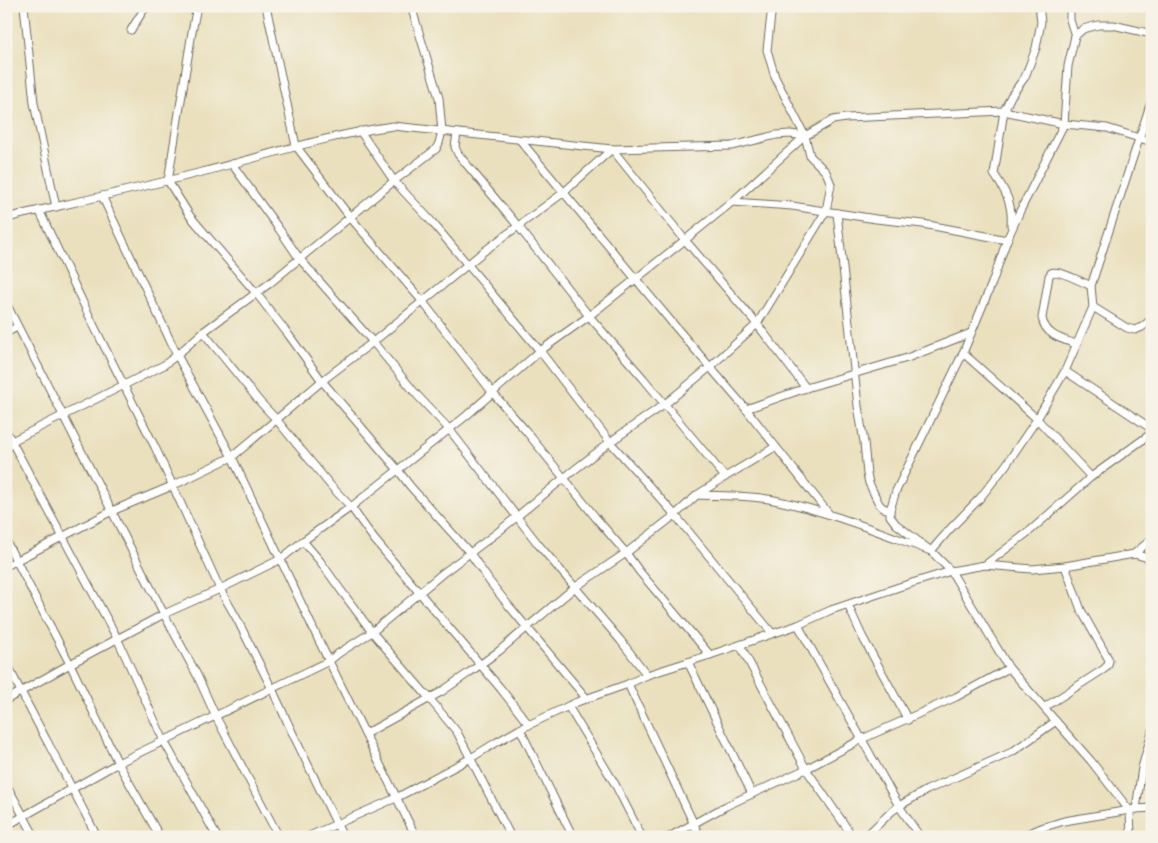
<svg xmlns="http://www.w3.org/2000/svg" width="1158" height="843" font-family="Mynerve,sans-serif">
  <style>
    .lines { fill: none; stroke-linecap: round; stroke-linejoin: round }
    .minor-casing { stroke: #6e6a5e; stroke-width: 9 }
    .minor { stroke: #fff; stroke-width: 7 }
  </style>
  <rect width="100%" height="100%" fill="#f7f3e8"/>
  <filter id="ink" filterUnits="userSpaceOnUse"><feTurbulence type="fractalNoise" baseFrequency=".02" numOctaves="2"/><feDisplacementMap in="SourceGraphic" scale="10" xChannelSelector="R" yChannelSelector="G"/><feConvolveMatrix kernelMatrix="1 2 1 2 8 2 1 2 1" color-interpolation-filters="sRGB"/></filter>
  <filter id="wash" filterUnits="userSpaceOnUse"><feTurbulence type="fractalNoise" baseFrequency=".0096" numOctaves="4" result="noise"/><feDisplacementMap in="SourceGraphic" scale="20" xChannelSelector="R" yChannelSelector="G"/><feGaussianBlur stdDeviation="1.12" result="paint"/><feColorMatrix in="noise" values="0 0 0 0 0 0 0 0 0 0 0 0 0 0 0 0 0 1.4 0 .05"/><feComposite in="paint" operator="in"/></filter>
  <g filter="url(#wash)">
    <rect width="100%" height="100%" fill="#eae0bd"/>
  </g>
  <g filter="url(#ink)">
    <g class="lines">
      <g class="minor-casing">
        <g id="minor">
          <path d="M24,6l10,97 22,104"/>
          <path d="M197,6l-5,26 -24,149 22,35 66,77 32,41 34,47 76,89 12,16 60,67 20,29 19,24 78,93"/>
          <path d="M266,6l30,140 54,71 73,85 69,90 34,39 70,87 30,35 13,18 71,84"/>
          <path d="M1070,6v14l5,16"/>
          <path d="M131,30l15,-24"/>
          <path d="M360,131l34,50 38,41 108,129 70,91 65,73 97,118"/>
          <path d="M457,133l-2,14 3,7 60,72 71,90 54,62 82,99"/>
          <path d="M520,140l154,185 72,84 83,105"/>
          <path d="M232,164l47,65 20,29 74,84 44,53 32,34 89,115 83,97 26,34"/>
          <path d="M102,196l75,159 55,102 88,186 96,194"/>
          <path d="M732,202l60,4 84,13 47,5 84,16v-2"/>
          <path d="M39,210l55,116 61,121 65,142 17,30 35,70 20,43 51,105"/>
          <path d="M837,213l21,193 6,36 3,32 2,9 10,21 4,4 7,2"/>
          <path d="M6,218c65,-15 131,-29 196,-46 63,-16 126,-37 191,-46l219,23 120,-3 44,-11 14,-1 15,2 28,-16 13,-2 158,-7 60,13 43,4 45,14"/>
          <path d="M1011,225c2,-21 -6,-35 -17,-51l10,-63 7,-15 14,-19 11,-29 5,-26 -2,-16"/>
          <path d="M6,303l158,311 33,61 19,42 63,120"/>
          <path d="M1093,307l34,21 8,2 7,-3 10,-8"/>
          <path d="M203,332l57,70 16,17 55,67 20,21 23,32 127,150 28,36"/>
          <path d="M6,333l11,-6"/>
          <path d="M1076,344c-15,-5 -31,-9 -34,-26l7,-42c1,-1 1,-2 2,-3 7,-4 33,10 40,13"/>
          <path d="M963,353l74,66 54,58"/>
          <path d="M1065,371l87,58"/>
          <path d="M746,409l60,-21 101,-30 64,-25"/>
          <path d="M6,431l111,207 47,103 53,96"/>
          <path d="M6,444l158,-79 13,-10 26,-23 67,-49 124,-102 42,-32 3,-6 3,-12 -3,-33 -28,-92"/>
          <path d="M697,495c26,1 52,0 77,5 54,11 105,32 157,51l19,-22 30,-31 26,-33 31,-46 28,-48 28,-64 -2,-21 61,-187"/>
          <path d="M6,541l64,123 48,99 42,74"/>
          <path d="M303,541l17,20 20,28 32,43 57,66 28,34 54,105"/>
          <path d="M1134,554l18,-15"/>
          <path d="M985,565l47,4 33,-3 69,-12 18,5"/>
          <path d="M6,566l106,-55 60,-25 60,-29 90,-76 51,-39 110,-90 80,-59 49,-44 73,91 72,84 49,64"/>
          <path d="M848,605l14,31 46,84"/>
          <path d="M798,625l101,181 21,31"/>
          <path d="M740,645l66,124 47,68"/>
          <path d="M6,662c29,59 62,116 91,175"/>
          <path d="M688,662l64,132"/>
          <path d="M628,684l72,153"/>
          <path d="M6,700l64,-36 94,-50 56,-25 61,-30 22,-18 48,-34 115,-91 74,-65 49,-35 96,-76 47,-38 73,-66"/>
          <path d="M568,706l47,78 27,53"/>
          <path d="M1045,707l59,-38 4,-4 1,-5 -28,-50 -16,-44"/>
          <path d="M520,729l53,108"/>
          <path d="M365,734l76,-42 29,-20 29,-21 75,-63 52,-35 49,-38 22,-20 28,-18 50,-30"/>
          <path d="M6,784l29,53"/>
          <path d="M1136,809l16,-1"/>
          <path d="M6,826l112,-63 211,-102 10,-8 33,-21 71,-59 55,-41 66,-54 46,-36 55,-38 45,-37 47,-43 69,-113 5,-27 -5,-12 -16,-16 -5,-20 -30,-59 -8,-27 5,-44"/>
          <path d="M307,837l89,-39 75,-40 26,-16 23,-13 57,-27 51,-18 19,-9 63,-20 88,-30 33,-15 68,-23 52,-16 34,-6 46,-35 60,-53 61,-44"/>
          <path d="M669,837l57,-31 80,-37 56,-30 94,-42 53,-29"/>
          <path d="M865,837l26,-25 8,-6 28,-16 85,-38 44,-31"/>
          <path d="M1020,837l24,-10 20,-6 72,-12 6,-41 10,-36"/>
          <path d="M1131,837l-1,-26 -39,-50 -82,-93 -58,-97 -20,-20 -35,-27 -6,-8v-6l6,-19 67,-138 29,-70 15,-43 13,-29 44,-87 4,-58 7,-30 8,-7 15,-4h15l39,9"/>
        </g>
      </g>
      <use href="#minor" class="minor"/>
    </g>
  </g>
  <rect width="1158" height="843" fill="none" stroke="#f7f3e8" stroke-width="25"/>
</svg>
